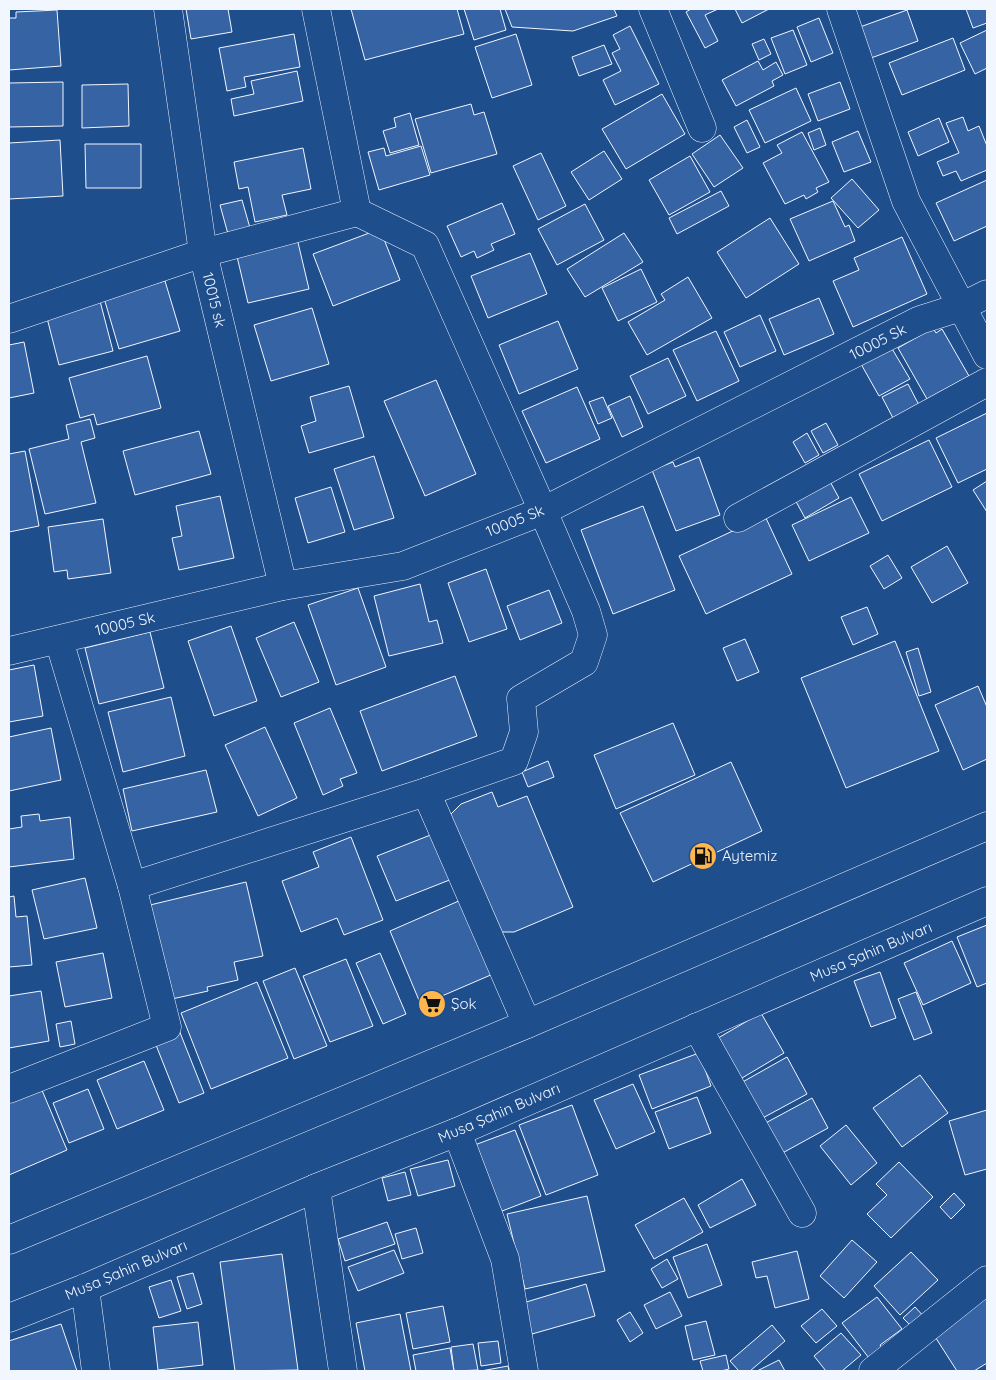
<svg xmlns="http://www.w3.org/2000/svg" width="996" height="1380" font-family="Quicksand,sans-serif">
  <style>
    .building { fill: #3563a3; stroke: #f2f6ff }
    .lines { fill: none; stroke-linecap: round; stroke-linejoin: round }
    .street-casing { stroke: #f2f6ff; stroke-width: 29 }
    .secondary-casing { stroke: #f2f6ff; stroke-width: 29 }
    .primary-casing { stroke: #f2f6ff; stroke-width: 29 }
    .street { stroke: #1f4e8c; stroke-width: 28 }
    .secondary { stroke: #1f4e8c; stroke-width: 28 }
    .primary { stroke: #1f4e8c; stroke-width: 28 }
    .labels { text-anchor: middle; stroke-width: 4; stroke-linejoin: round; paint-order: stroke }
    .street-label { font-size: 15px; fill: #f2f6ff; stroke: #1f4e8c }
    .poi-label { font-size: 15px; fill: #f2f6ff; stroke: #1f4e8c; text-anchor: start }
  </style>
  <rect width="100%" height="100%" fill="#1f4e8c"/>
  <g class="building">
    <path d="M186,9h42l4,23 -41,7z"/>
    <path d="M351,9h106l7,25 -99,26z"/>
    <path d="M464,9h36l6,21 -32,10z"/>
    <path d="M505,9h109l3,7 -44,15 -61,-4z"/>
    <path d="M691,9h27l-13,6 13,26 -13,7 -19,-36z"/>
    <path d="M735,9h34l-27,14z"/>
    <path d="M966,9h21v14l-14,5z"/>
    <path d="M57,10l4,56 -52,4v-52h7v-6z"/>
    <path d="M907,10l11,31 -47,17 -11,-31z"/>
    <path d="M819,18l14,35 -22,9 -14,-35z"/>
    <path d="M630,26l29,58 -44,21 -12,-25 18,-9 -9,-18 8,-4 -7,-14z"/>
    <path d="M793,30l14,35 -22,9 -14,-36z"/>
    <path d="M987,30v38l-12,6 -15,-31z"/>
    <path d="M294,34l6,33 -56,10 2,10 -19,4 -8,-43z"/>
    <path d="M516,34l16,51 -40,13 -17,-51z"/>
    <path d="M953,38l12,32 -63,25 -13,-32z"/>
    <path d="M764,39l7,15 -12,6 -7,-16z"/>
    <path d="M604,45l8,19 -33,12 -7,-19z"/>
    <path d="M758,61l5,9 13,-8 7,13 -11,6 2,5 -38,20 -14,-26z"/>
    <path d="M297,71l6,30 -69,15 -3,-17 23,-5 -3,-13z"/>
    <path d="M63,82v44l-54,1v-44z"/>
    <path d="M840,82l10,27 -32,12 -10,-27z"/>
    <path d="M128,84l1,42 -47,2v-43z"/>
    <path d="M796,88l15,33 -46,22 -16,-33z"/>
    <path d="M662,94l23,40 -59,35 -24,-40z"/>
    <path d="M471,104l3,11 10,-3 13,42 -66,19 -16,-54z"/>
    <path d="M410,113l9,32 -29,8 -7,-22 13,-4 -2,-9z"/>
    <path d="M963,117l5,14 11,-5 8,20v24l-26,11 -5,-10 -13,5 -6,-14 22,-9 -13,-30z"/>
    <path d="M939,118l10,24 -31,14 -10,-24z"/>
    <path d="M747,120l13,27 -13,6 -13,-26z"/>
    <path d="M820,128l6,17 -12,5 -6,-17z"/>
    <path d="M858,131l13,31 -27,10 -12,-30z"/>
    <path d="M802,132l27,50 -13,6 2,4 -12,7 -2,-4 -19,9 -22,-41 19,-10 -5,-8z"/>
    <path d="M720,135l23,33 -29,19 -22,-33z"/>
    <path d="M60,140l3,56 -54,3v-56z"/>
    <path d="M85,144h56v44h-55z"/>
    <path d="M421,146l9,29 -51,15 -11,-38 16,-4 2,8z"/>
    <path d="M303,148l8,41 -29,6 5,20 -32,7 -7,-35 -9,2 -5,-27z"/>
    <path d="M604,151l18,28 -33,21 -18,-28z"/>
    <path d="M541,153l25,53 -28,14 -25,-54z"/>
    <path d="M690,156l20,36 -41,23 -20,-35z"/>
    <path d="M852,179l27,31 -21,18 -27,-30z"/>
    <path d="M987,180v46l-33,15 -18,-38z"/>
    <path d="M721,191l8,15 -52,28 -8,-16z"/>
    <path d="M242,200l8,28 -22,6 -8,-29z"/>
    <path d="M833,201l12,26 4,-2 6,16 -46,20 -19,-42z"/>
    <path d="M502,203l13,31 -24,10 3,6 -17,8 -3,-7 -13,6 -14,-31z"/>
    <path d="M585,204l19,36 -47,25 -19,-36z"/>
    <path d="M770,218l29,46 -53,34 -29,-46z"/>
    <path d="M380,229l20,51 -67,26 -20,-52z"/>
    <path d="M624,233l19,29 -58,35 -18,-28z"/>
    <path d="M296,234l13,55 -61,14 -13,-55z"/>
    <path d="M902,237l25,57 -74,33 -20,-46 26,-11 -5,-12z"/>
    <path d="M530,253l17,41 -59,24 -17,-42z"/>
    <path d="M641,269l16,33 -39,19 -16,-33z"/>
    <path d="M688,277l24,41 -65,37 -19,-33 37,-22 -4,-6z"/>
    <path d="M165,281l15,50 -61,18 -15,-51z"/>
    <path d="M819,298l15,36 -50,21 -15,-36z"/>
    <path d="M100,301l13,50 -54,14 -13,-51z"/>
    <path d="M312,308l17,56 -58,17 -17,-56z"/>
    <path d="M760,315l16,36 -36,16 -16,-35z"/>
    <path d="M558,321l20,48 -59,25 -20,-49z"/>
    <path d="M933,328l3,5 6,-4 27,47 -42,23 -29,-51z"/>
    <path d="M716,331l23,50 -42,20 -24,-51z"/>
    <path d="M24,342l10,51 -25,5v-53z"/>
    <path d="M891,347l19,32 -31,17 -18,-32z"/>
    <path d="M147,356l14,52 -64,17 -3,-11 -14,4 -11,-40z"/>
    <path d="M668,358l18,38 -38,18 -18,-38z"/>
    <path d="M436,380l40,94 -51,22 -41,-95z"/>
    <path d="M908,384l12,23 -26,13 -12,-23z"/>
    <path d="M349,386l15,51 -55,16 -8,-27 15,-5 -6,-24z"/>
    <path d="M577,387l23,52 -54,24 -24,-52z"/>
    <path d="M630,396l13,31 -21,10 -14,-31z"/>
    <path d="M603,397l9,21 -14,6 -9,-22z"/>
    <path d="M987,413v56l-29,14 -22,-45z"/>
    <path d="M90,419l5,19 -14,4 15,61 -51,11 -16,-65 40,-10 -3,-14z"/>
    <path d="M826,423l12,22 -15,8 -12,-22z"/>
    <path d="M199,431l12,43 -76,21 -12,-44z"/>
    <path d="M807,433l12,22 -14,8 -12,-21z"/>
    <path d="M929,440l23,47 -70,34 -23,-47z"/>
    <path d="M25,451l14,75 -30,6v-78z"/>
    <path d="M374,456l20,62 -40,12 -20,-61z"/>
    <path d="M699,457l21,58 -44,16 -24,-61 21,-8 2,5z"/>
    <path d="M827,476l12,22 -34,20 -12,-22z"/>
    <path d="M987,481v31l-14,-22z"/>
    <path d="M331,487l14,45 -37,11 -13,-45z"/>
    <path d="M220,496l14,62 -55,12 -7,-32 10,-2 -6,-30z"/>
    <path d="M851,497l18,36 -60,28 -17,-36z"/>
    <path d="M643,506l32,84 -62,24 -32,-84z"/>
    <path d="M765,516l27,58 -86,40 -27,-58z"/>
    <path d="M103,519l8,54 -43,6 -1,-9 -13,2 -6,-45z"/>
    <path d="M947,546l21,37 -36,20 -21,-36z"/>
    <path d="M888,555l14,23 -18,11 -14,-23z"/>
    <path d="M486,569l21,60 -38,13 -21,-59z"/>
    <path d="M420,584l9,38 8,-2 6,23 -54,13 -15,-60z"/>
    <path d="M358,588l28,79 -50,18 -28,-80z"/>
    <path d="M549,590l13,33 -42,17 -13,-34z"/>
    <path d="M867,607l11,27 -25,11 -12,-28z"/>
    <path d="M294,622l25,60 -38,15 -25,-59z"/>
    <path d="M231,626l26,75 -43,15 -26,-75z"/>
    <path d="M150,632l14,56 -65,16 -14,-56z"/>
    <path d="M745,639l14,33 -22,9 -14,-33z"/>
    <path d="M895,641l44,110 -93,37 -45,-110z"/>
    <path d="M918,648l13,44 -12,4 -13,-44z"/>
    <path d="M34,665l9,51 -34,6v-52z"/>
    <path d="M455,676l22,60 -95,35 -22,-60z"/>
    <path d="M978,686l9,21v52l-24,11 -28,-65z"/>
    <path d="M171,697l14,59 -62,16 -15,-60z"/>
    <path d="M330,708l27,65 -17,6 3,7 -20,9 -29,-72z"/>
    <path d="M673,723l22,52 -79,34 -22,-54z"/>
    <path d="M265,727l32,71 -39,18 -33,-71z"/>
    <path d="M51,728l10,52 -52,11v-54z"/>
    <path d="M548,761l6,16 -26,10 -6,-15z"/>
    <path d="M731,762l31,69 -109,51 -33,-69z"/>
    <path d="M206,770l11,42 -85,19 -9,-42z"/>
    <path d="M492,792l6,15 29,-11 46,111 -59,25h-13l-51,-117 11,-11z"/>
    <path d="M39,814l1,7 30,-4 4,42 -65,8v-38l13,-2 -1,-11z"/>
    <path d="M433,834l19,45 -56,22 -19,-45z"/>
    <path d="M351,837l32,83 -39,15 -7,-17 -36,14 -19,-51 37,-14 -6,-15z"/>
    <path d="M85,878l12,50 -53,11 -12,-49z"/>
    <path d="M246,882l17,74 -29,6 4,18 -31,7 1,4 -36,8 -22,-94z"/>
    <path d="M14,896l2,21 11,-1 5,49 -23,2v-70z"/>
    <path d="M461,900l32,74 -72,31 -31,-74z"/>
    <path d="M987,925v58l-10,4 -20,-50z"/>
    <path d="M952,941l19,42 -48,22 -19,-42z"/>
    <path d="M103,953l9,45 -47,9 -9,-45z"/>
    <path d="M380,953l26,61 -23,10 -27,-61z"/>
    <path d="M346,959l27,67 -43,16 -27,-66z"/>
    <path d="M295,968l32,78 -33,13 -31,-78z"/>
    <path d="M880,972l16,46 -25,9 -17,-46z"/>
    <path d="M257,982l31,76 -77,31 -30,-76z"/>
    <path d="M41,991l8,50 -40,7v-52z"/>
    <path d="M916,992l16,41 -18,7 -16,-41z"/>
    <path d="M761,1013l23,40 -47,28 -24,-40z"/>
    <path d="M71,1021l4,23 -15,3 -4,-23z"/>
    <path d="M179,1030l25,63 -25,10 -25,-63z"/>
    <path d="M699,1053l12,33 -59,23 -13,-34z"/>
    <path d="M787,1057l20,37 -48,26 -20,-36z"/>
    <path d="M144,1061l20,49 -47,19 -20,-49z"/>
    <path d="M920,1075l28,38 -46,34 -29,-39z"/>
    <path d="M39,1083l28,67 -58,25v-80z"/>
    <path d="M633,1084l22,48 -39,17 -22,-49z"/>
    <path d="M88,1089l16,40 -35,14 -16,-40z"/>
    <path d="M697,1097l14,36 -42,16 -14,-37z"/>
    <path d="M812,1098l16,30 -51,28 -17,-30z"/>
    <path d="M572,1105l26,70 -52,20 -27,-70z"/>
    <path d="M987,1110v59l-22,6 -16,-54z"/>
    <path d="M846,1125l31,38 -26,22 -31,-39z"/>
    <path d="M515,1130l26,66 -44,17 -25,-67z"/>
    <path d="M448,1160l7,26 -37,10 -8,-27z"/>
    <path d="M899,1162l34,35 -42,41 -24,-24 20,-19 -11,-11z"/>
    <path d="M405,1172l6,23 -23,6 -6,-23z"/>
    <path d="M742,1179l14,26 -46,23 -12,-23z"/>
    <path d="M954,1193l11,12 -14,14 -11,-12z"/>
    <path d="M587,1196l18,75 -80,18 -18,-75z"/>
    <path d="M684,1198l19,34 -49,27 -19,-34z"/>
    <path d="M387,1222l8,22 -50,17 -7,-22z"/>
    <path d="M416,1228l7,25 -21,6 -7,-25z"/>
    <path d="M852,1240l25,22 -33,36 -24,-22z"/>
    <path d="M707,1244l15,41 -34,13 -15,-41z"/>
    <path d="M394,1250l10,23 -46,18 -10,-24z"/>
    <path d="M797,1251l12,48 -34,9 -8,-32 -11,2 -4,-16z"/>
    <path d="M911,1252l27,28 -38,35 -26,-29z"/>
    <path d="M282,1254l16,116 -63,1 -15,-109z"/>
    <path d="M667,1259l11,20 -16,9 -11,-19z"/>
    <path d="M193,1273l9,31 -15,5 -10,-32z"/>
    <path d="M171,1280l10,31 -22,7 -10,-31z"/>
    <path d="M987,1281v82l-13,8h-17l-25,-39z"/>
    <path d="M586,1284l9,32 -63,18 -9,-31z"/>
    <path d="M670,1292l12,24 -26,13 -12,-24z"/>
    <path d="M877,1297l25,32 -22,16 5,8 -13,9 -30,-39z"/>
    <path d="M443,1306l7,36 -37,7 -7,-36z"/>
    <path d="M915,1307l12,13 -12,10 -12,-12z"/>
    <path d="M822,1309l15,17 -21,17 -15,-17z"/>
    <path d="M630,1312l13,21 -13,9 -13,-22z"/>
    <path d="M400,1314l11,57h-46l-9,-48z"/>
    <path d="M706,1321l9,34 -22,5 -8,-34z"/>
    <path d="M198,1322l5,43 -45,5 -5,-43z"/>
    <path d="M61,1324l16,47h-68v-30z"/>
    <path d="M772,1325l13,16 -35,30h-11l-9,-10z"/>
    <path d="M841,1333l20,22 -19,16h-16l-12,-15z"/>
    <path d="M498,1341l3,22 -20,3 -3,-23z"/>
    <path d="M473,1344l5,26 -24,1 -3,-24z"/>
    <path d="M450,1348l4,23h-38l-3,-16z"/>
    <path d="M726,1355l3,14 -8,2h-18l-3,-10z"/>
    <path d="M779,1360l6,11h-28z"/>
    <path d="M508,1366l1,5h-28z"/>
  </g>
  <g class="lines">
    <g class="street-casing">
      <g id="street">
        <path d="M168,9l35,244 80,333"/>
        <path d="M653,9l49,119"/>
        <path d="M9,319l194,-66 154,-41"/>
        <path d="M738,518l249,-136"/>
        <path d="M9,651l274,-65 120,-20 140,-55 377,-191 41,-13 26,-13"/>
        <path d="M426,792l101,232"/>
        <path d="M132,886l294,-94 88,-31 10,-29 -3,-33 63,-37 9,-27 -7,-24 -43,-100 -118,-266 -68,-33 -41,-203"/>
        <path d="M697,1027l105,186"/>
        <path d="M9,1089l158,-62 -35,-141 -73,-246"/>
        <path d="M457,1132l48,127 19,112"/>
        <path d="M316,1188l27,183"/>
        <path d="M85,1288l11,83"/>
        <path d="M873,1371l114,-91"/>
      </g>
    </g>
    <g class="secondary-casing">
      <path id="secondary" d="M841,9l65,192 81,154"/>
    </g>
    <g class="primary-casing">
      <g id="primary">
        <path d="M9,1240l518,-216 460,-198"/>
        <path d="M9,1318l76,-30 231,-100 141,-56 530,-231"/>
      </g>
    </g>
    <use href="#street" class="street"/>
    <use href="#secondary" class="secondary"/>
    <use href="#primary" class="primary"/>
  </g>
  <defs>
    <g id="fuel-disc" transform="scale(1.4375)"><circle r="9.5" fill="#ffb74d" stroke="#1f4e8c"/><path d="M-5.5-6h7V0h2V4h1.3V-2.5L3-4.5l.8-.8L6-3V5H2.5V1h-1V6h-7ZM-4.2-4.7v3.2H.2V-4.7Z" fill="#111"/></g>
    <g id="supermarket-disc" transform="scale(1.4375)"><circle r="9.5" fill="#ffb74d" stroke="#1f4e8c"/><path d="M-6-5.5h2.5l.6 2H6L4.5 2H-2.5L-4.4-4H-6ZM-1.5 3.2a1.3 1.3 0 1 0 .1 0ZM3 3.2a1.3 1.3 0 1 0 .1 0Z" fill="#111"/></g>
  </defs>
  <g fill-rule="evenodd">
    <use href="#fuel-disc" x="703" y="856"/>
    <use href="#supermarket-disc" x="432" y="1004"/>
  </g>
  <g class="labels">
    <g class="street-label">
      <text transform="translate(214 300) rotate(76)" y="5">10015 sk</text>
      <text transform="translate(878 342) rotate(-27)" y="5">10005 Sk</text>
      <text transform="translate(515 521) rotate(-22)" y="5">10005 Sk</text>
      <text transform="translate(125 624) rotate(-13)" y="5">10005 Sk</text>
      <text transform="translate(871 952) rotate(-23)" y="5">Musa Şahin Bulvarı</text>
      <text transform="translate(499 1113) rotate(-23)" y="5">Musa Şahin Bulvarı</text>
      <text transform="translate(126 1270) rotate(-23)" y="5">Musa Şahin Bulvarı</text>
    </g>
    <g class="poi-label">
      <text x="722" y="861">Aytemiz</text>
      <text x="451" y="1009">Şok</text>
    </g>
  </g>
  <rect width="996" height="1380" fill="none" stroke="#f2f6ff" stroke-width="20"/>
</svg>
